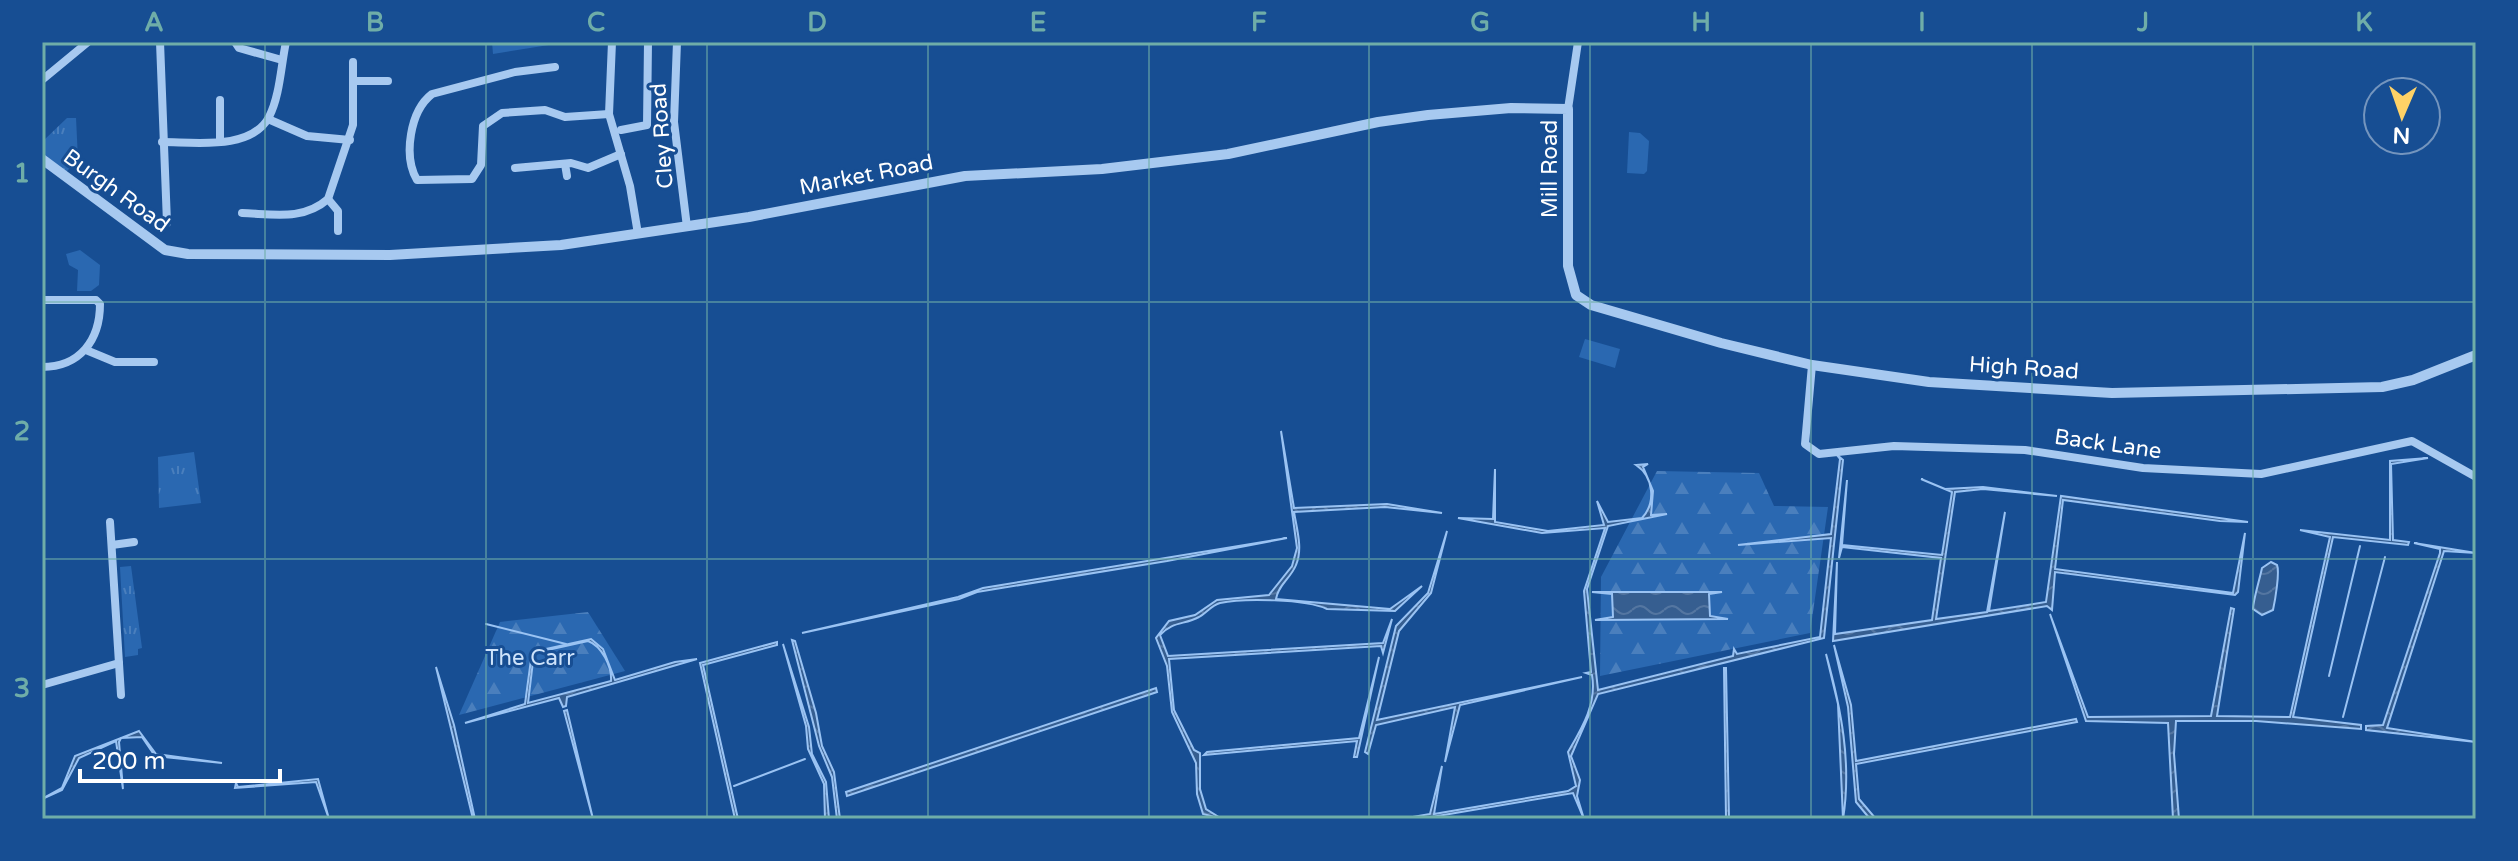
<svg xmlns="http://www.w3.org/2000/svg" width="2518" height="861" font-family="'Varela Round',sans-serif">
  <style>
    .grass { fill: url(#grass-tufts) }
    .forest { fill: url(#forest-firs) }
    .park { fill: #2a68b1 }
    .water { fill: url(#water-waves); stroke: #9ac3f3; stroke-width: 2; fill-rule: evenodd }
    .lines { fill: none; stroke-linecap: round; stroke-linejoin: round }
    .stream { stroke: #9ac3f3; stroke-width: 2 }
    .minor { stroke: #a7c9f0; stroke-width: 8 }
    .tertiary { stroke: #a7c9f0; stroke-width: 10 }
    .grid { fill: none; stroke: #6fada8; stroke-width: 2; stroke-opacity: 0.55 }
    .labels { text-anchor: middle; stroke-width: 6; stroke-linejoin: round; paint-order: stroke }
    .street-label { font-size: 22px; fill: #fff; stroke: #174e93 }
    .park-label { font-size: 22px; fill: #cee3fb; stroke: #174e93 }
    .neatline { fill: none; stroke: #6fada8; stroke-width: 3 }
    .grid-label { font-size: 26px; text-anchor: middle; font-weight: bold; fill: #6fada8 }
  </style>
  <defs>
    <pattern id="grass-tufts" width="24" height="20" patternUnits="userSpaceOnUse" patternTransform="scale(2)"><rect width="24" height="20" fill="#2a68b1"/><path d="M3 7l-1-3M5 7V3M7 7l1-3M15 17l-1-3M17 17v-4M19 17l1-3" fill="none" stroke="#4a7fbd"/></pattern>
    <pattern id="forest-firs" width="22" height="20" patternUnits="userSpaceOnUse" patternTransform="scale(2)"><rect width="22" height="20" fill="#2a68b1"/><path d="M5 1l3.5 6h-7zM16 11l3.5 6h-7z" fill="#4a7fbd"/></pattern>
    <pattern id="water-waves" width="16" height="10" patternUnits="userSpaceOnUse" patternTransform="scale(2)"><rect width="16" height="10" fill="#365e90"/><path d="M0 5q4-4 8 0t8 0" fill="none" stroke="#5476a1"/></pattern>
  </defs>
  <rect width="100%" height="100%" fill="#174e93"/>
  <g class="grass">
    <path d="M67,118h9l2,42 -14,14 -22,-18v-14z"/>
    <path d="M194,452l7,51 -42,5 -1,-51z"/>
    <path d="M131,566l11,82 -4,1v6l-13,2 -5,-90z"/>
  </g>
  <g class="forest">
    <path d="M1657,471l102,2 15,33 54,1 -18,126 -210,43 1,-99z"/>
    <path d="M588,612l37,59 -166,44 41,-93z"/>
  </g>
  <g class="park">
    <path d="M492,42h63v2l-62,10z"/>
    <path d="M1629,132l11,1 9,8 -2,30 -3,3 -17,-1z"/>
    <path d="M80,250l20,15 -1,20 -8,6h-14l1,-21 -9,-5 -3,-11z"/>
    <path d="M1585,339l35,10 -5,19 -36,-11z"/>
  </g>
  <g class="water">
    <path d="M1281,431l13,77 93,-4 55,9 -57,-6 -91,5c3,18 9,37 2,53 -5,13 -18,20 -20,34l114,10 32,-23 -27,25 -68,-2c-21,-10 -84,-11 -107,-6 -8,2 -14,10 -21,14 -15,8 -26,4 -39,18l8,21 215,-13 9,-24 -9,34 -2,-7 -212,13 5,51 20,40 6,3v36l6,20 16,10 -19,-5 -6,-20 -1,-31 -24,-51 -5,-46 -11,-28 13,-17 26,-6 22,-15 52,-5 23,-29 5,-18z"/>
    <path d="M1836,454l7,6 -19,178 -226,56 -27,62 9,24 -3,16 7,23 -11,-26 -153,26h-19l29,-5 12,-48 -8,48 134,-23 8,-5 -8,-34c14,-24 29,-48 24,-77l-6,-2 5,-1 -7,-81 21,-63 -63,5 -84,-15 35,1 2,-50v53l53,9 56,-6 -7,-24 11,21 34,-4c14,-15 12,-41 -6,-53l12,-1 -5,3 10,24 -2,24 16,-1 -59,12 -21,63 11,101 135,-34 1,-7 3,5 83,-17 11,-99 -93,7 93,-11 9,-75z"/>
    <path d="M2428,458l-37,6 2,76 16,2 -1,3 -75,-8 -40,180 68,8v4l-105,-8h-80l-2,33 5,65h-6l-5,-96 -82,-2 -36,-107 38,103 123,-1 20,-108 3,1 -17,107 73,1 40,-180 -30,-7 90,10v-79z"/>
    <path d="M1921,479l24,10 38,-2 74,9 -74,-7 -28,3 -19,127 51,-7 18,-100 -16,99 57,-9 15,-106 187,26 -28,-1 -157,-21 -8,69 178,24 12,-60 -7,59 -3,3 -180,-23 -3,38 -5,-4 -214,35 4,-79 -2,72 97,-14 9,-62 -99,-11 -3,11 8,-78 -5,65 100,10 10,-63z"/>
    <path d="M1447,531l-16,62 -32,38 -22,89 205,-43 -122,28 -15,57 10,-55 -79,18 -8,29 -3,-2 31,-126 32,-33z"/>
    <path d="M1287,538l-120,23 -190,31 -18,7 -157,34 156,-36 25,-9z"/>
    <path d="M2414,543l62,10 -32,-2 -57,177 89,14 -110,-12v-4l17,-1 57,-172v-4z"/>
    <path d="M2271,562l6,3c3,7 -2,36 -4,45l-11,5 -9,-6c0,-8 7,-31 9,-41z"/>
    <path d="M1592,592h130l-13,2 1,22 18,3 -133,1 18,-3 -1,-23z"/>
    <path d="M591,639l12,10 12,31 60,-18 22,-3 -130,38 -1,9 -3,1 -4,-9 -94,25 60,-19 7,-52zM588,641c14,5 24,26 23,40l-83,22 6,-50z"/>
    <path d="M792,640l3,1 21,72 6,33 12,26 6,47h-3l-5,-42 -13,-31z"/>
    <path d="M777,642v3l-74,20 35,154h-3l-35,-156z"/>
    <path d="M783,644l26,83 3,27 14,28 3,37h-4l-1,-35 -16,-35 -2,-23z"/>
    <path d="M1834,645l17,60 5,56 220,-42 1,3 -221,42 3,35 17,20h-6l-14,-17 -8,-95z"/>
    <path d="M1826,654c15,54 26,109 17,165l-5,-115z"/>
    <path d="M1379,657l-22,100h-3l3,-16 -153,14 3,-3 152,-14z"/>
    <path d="M436,667l18,58 21,94h-2z"/>
    <path d="M1724,668h2l3,151h-3z"/>
    <path d="M1156,688l1,4 -310,104 -1,-4z"/>
    <path d="M567,710l26,109 -29,-108z"/>
    <path d="M139,731l17,23 66,9 -67,-7 -13,-19 -21,1 -2,4 4,47 -7,-48 -37,17 -17,32 -20,9 20,-11 13,-32z"/>
    <path d="M318,779l11,40 -13,-37 -81,6 1,-5 2,4z"/>
  </g>
  <g class="lines">
    <g class="stream">
      <path d="M486,624l80,20"/>
      <path d="M2329,676l31,-130"/>
      <path d="M2343,717l42,-160"/>
      <path d="M734,786l71,-27"/>
    </g>
    <g class="minor">
      <path d="M160,42l7,181"/>
      <path d="M235,42l4,6 43,12"/>
      <path d="M612,42l-3,72 21,72 8,48"/>
      <path d="M677,42l-3,80 13,105"/>
      <path d="M555,67l-40,5 -83,22c-22,17 -29,62 -15,86l55,-1 9,-14 2,-39 19,-13 43,-3 20,7 44,-3"/>
      <path d="M42,80l46,-38"/>
      <path d="M354,81h34"/>
      <path d="M220,100v41"/>
      <path d="M1568,109l10,-67"/>
      <path d="M268,119l39,17 43,4"/>
      <path d="M621,130l26,-5 1,-83"/>
      <path d="M162,142c32,0 89,9 107,-25 11,-21 12,-52 17,-75"/>
      <path d="M565,164l2,12"/>
      <path d="M515,168l56,-5 17,5 33,-14"/>
      <path d="M328,199l10,12v20"/>
      <path d="M242,213c31,1 61,8 86,-14l25,-74v-63"/>
      <path d="M42,300h54l4,4c0,36 -20,63 -58,63"/>
      <path d="M86,350l29,12h39"/>
      <path d="M1812,365l-7,79 14,10 75,-8 131,4 118,18 118,6 151,-33 64,36"/>
      <path d="M110,522l11,173"/>
      <path d="M112,545l22,-3"/>
      <path d="M42,685l77,-22"/>
    </g>
    <path class="tertiary" d="M42,159l123,91 23,4 202,1 171,-10 188,-28 216,-41 137,-7 126,-15 150,-32 50,-7 83,-7 57,1v157l8,29 15,10 130,38 91,22 117,17 183,11 270,-6 31,-7 63,-25"/>
  </g>
  <path class="grid" d="M265,42v777M486,42v777M707,42v777M928,42v777M1149,42v777M1369,42v777M1590,42v777M1811,42v777M2032,42v777M2253,42v777M42,302h2434M42,559h2434"/>
  <g class="labels">
    <g class="street-label">
      <text transform="translate(661 136) rotate(-94)" y="8">Cley Road</text>
      <text transform="translate(1549 169) rotate(-90)" y="8">Mill Road</text>
      <text transform="translate(866 174) rotate(-11)" y="8">Market Road</text>
      <text transform="translate(117 190) rotate(36)" y="8">Burgh Road</text>
      <text transform="translate(2024 367) rotate(4)" y="8">High Road</text>
      <text transform="translate(2108 443) rotate(8)" y="8">Back Lane</text>
    </g>
    <g class="park-label">
      <text x="530" y="665">The Carr</text>
    </g>
  </g>
  <rect width="2518" height="861" fill="none" stroke="#174e93" stroke-width="88"/>
  <g transform="translate(2402 116) rotate(182)"><circle r="38" fill="#174e93" stroke="#7495be" stroke-width="2"/>
  <path d="M0-6L14 30L0 20L-14 30Z" fill="#ffd266"/>
  <text y="-12" font-size="22" font-weight="bold" text-anchor="middle" fill="#ffffff">N</text>
  </g>
  <path d="M80 769v12h200v-12" fill="none" stroke="#ffffff" stroke-width="4"/>
  <text x="92" y="769" font-size="24" fill="#ffffff" stroke="#174e93" stroke-width="6" paint-order="stroke">200 m</text>
  <rect x="44" y="44" width="2430" height="773" class="neatline"/>
  <g class="grid-label">
    <text x="154" y="31">A</text>
    <text x="375" y="31">B</text>
    <text x="596" y="31">C</text>
    <text x="817" y="31">D</text>
    <text x="1038" y="31">E</text>
    <text x="1259" y="31">F</text>
    <text x="1480" y="31">G</text>
    <text x="1701" y="31">H</text>
    <text x="1922" y="31">I</text>
    <text x="2143" y="31">J</text>
    <text x="2364" y="31">K</text>
    <text x="22" y="182">1</text>
    <text x="22" y="440">2</text>
    <text x="22" y="697">3</text>
  </g>
</svg>
